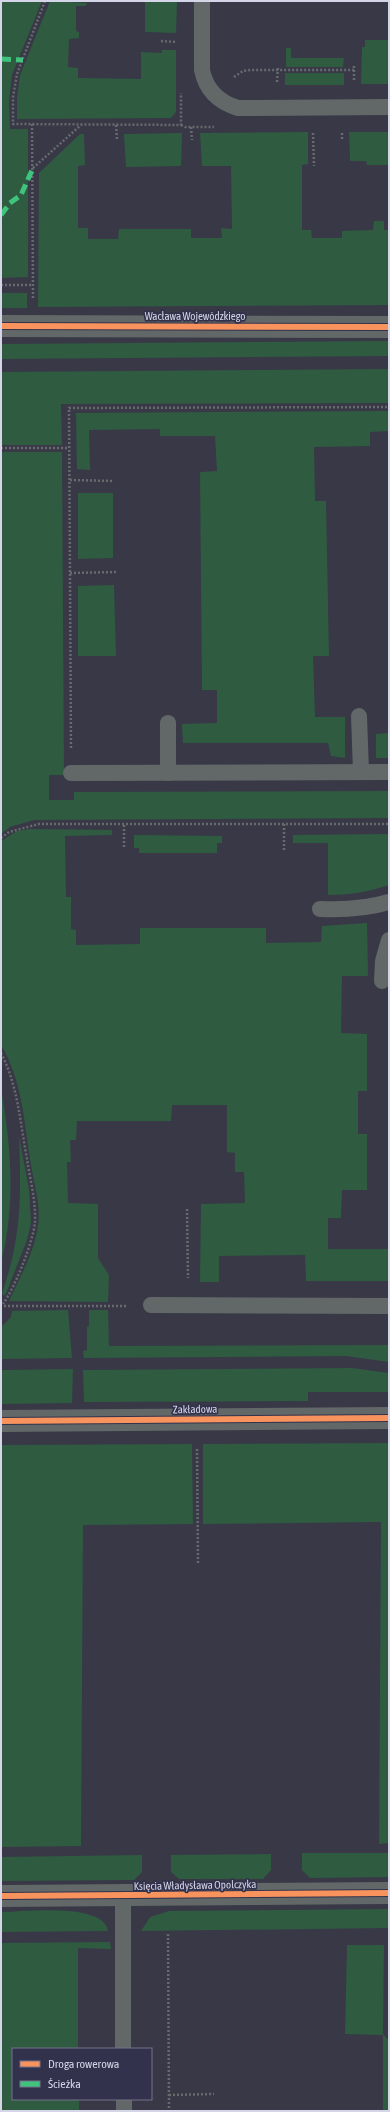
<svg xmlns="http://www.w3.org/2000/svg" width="390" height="2112" font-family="'Asap Condensed',sans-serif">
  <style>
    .green { fill: #2f5b41 }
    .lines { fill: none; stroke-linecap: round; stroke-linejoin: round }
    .path { stroke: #676b6d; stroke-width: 2.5; stroke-dasharray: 2 2; stroke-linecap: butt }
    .service { stroke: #626867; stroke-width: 16 }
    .minor { stroke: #626867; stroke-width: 22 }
    .tertiary { stroke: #626867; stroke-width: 22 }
    .quiet { stroke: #40c37c; stroke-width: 5; stroke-dasharray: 10 5; stroke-linecap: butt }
    .cycleway-casing { stroke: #32324d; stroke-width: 8 }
    .cycleway { stroke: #f8935d; stroke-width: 6 }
    .labels { text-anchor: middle; stroke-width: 3.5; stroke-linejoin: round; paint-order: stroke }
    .street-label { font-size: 11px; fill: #d4d5e6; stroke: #32324d }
  </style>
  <rect width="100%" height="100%" fill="#383847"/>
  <g class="green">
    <path d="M1,1h41l-30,74 -3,27 1,27h18v148l-27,1z"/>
    <path d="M50,1l37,2 -1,3h-10v25l3,1v6l-10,1 -1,28 10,1v10l63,1v-27l21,1v-3h14v62l-5,6 -154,1v-21l3,-23z"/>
    <path d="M145,1h32l-1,32 -31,-1z"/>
    <path d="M365,40h24v44h-28l1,-37h3z"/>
    <path d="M286,48h5v10h53l-1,9h-57z"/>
    <rect x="285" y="73" width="59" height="12"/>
    <path d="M308,132v32l-6,1v65h9l1,8h30v-7l31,-1 1,-9h10v9h5v75l-351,2 1,-134 41,-39h4l1,31 -7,1v62h10v11h30l1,-10h72v9h31l-1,-10 11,1 -1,-63h-29l-2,-33z"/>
    <path d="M349,132h40v33h-22l-1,-4h-16z"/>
    <path d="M182,133l-1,33 -55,1 -2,-33z"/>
    <rect x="1" y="293" width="26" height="15"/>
    <path d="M389,341v15l-388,3v-15z"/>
    <path d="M389,369v34l-328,1 1,41h-61v-73z"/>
    <path d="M389,411v20l-19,1v14l-56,1 1,54h11l3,155h-16l2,61h30v41l-14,-2 -3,-13h-145l-1,-19 35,-1v-33h-15l-2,-218 17,-1 -2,-35h-55v-7l-71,1 1,40 -13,-1 -1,-56z"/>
    <path d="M1,452h61l2,323h-15v25h25v-8l315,-1v27l-355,2 -24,7 -9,7z"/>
    <path d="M78,493h35v65l-35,1z"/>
    <path d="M114,585l2,71h-38v-70z"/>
    <path d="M389,733v25h-13v-24z"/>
    <path d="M30,829l82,1v5l-47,1 1,61h5v32l5,1v15l64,-1v-16h126v15l55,-1 1,-16 45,-3 1,53h-26l-1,57 26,1v57h-9v43h9v56h-25l-1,28h-13v31h61v32h-83l-1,-26 -86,1v26h-19l1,-78 44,-1 -1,-31h-9v-19l-8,-1v-47h-55l-1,16h-94l-1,19h-6l1,22h-4l1,41 30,1v54l11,17 -1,27 -99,-1c11,-24 26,-50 29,-76 3,-20 -4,-41 -7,-60 -7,-42 -8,-83 -30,-120v-204l16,-10z"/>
    <path d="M389,834v51c-21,7 -39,10 -61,10v-52h-35v-8z"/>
    <path d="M134,835l88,1v7h-5v10h-78v-5h-5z"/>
    <path d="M1,1089c10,56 15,117 0,173z"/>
    <path d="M19,1136l10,53 2,34 -4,17 -22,56 -3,-3c20,-57 19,-97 17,-157z"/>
    <path d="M68,1310l4,48 -71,1v-32l10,-10 1,-6z"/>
    <path d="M89,1310h19l1,36 280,-1v17l-43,-6 -262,2 -1,-7 4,-1v-23l2,-1z"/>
    <path d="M352,1368l37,5v19h-81v9l-224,1 -1,-32z"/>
    <path d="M73,1369l-1,34 -71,1v-34z"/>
    <path d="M389,1443v400l-10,1 2,-322 -178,2v-80z"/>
    <path d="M192,1444l1,80 -110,1 -2,321 -80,1v-402z"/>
    <path d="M302,1853h87v24l-79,1 -8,-8z"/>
    <path d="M271,1854v16l-8,9h-84l-8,-7v-17z"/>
    <path d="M142,1855v17l-8,8 -133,1v-24z"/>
    <path d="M389,1909v19l-248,3 9,-14 19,-6z"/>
    <path d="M1,1912c22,0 103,-10 107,19l-107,1z"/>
    <path d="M110,1942l1,7 -33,-1v101h-65v50h66v12h-78v-168z"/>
    <path d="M347,1945h37l-1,89 6,7v70h-6v-76l-38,-1z"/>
  </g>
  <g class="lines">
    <g class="path">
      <path d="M45,1l-28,73 -4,23v27l168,1v-32"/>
      <path d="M161,41l16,1"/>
      <path d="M354,66v15"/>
      <path d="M234,77l9,-6 8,-1h103"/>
      <path d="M277,82l1,-16"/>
      <path d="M32,124l1,174"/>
      <path d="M116,125l1,15"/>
      <path d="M181,125l4,2h29"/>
      <path d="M191,127l1,13"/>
      <path d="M313,133l1,33"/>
      <path d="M342,133v7"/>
      <path d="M33,168l48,-43"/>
      <path d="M1,285h32"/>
      <path d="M1,448h68"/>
      <path d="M70,480l44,1"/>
      <path d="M70,573l46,-1"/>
      <path d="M71,748l-2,-340 320,-1"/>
      <path d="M284,824v26"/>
      <path d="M124,825v24"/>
      <path d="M1,838l8,-6 30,-8h350"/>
      <path d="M1,1053c17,33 19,69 26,106 3,20 9,42 8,63 -2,21 -20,65 -32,82"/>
      <path d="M187,1209l1,69"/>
      <path d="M4,1306h122"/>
      <path d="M197,1449l1,114"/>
      <path d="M168,1934l1,177"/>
      <path d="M169,2095l45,-1"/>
    </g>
    <g class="service">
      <path d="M202,1v69c4,20 16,32 36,38l151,-1"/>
      <path d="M359,716l2,56"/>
      <path d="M168,723v50"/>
      <path d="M71,773l318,-1"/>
      <path d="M320,909c24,1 46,0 69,-7"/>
      <path d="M382,981l1,-20 6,-21"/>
      <path d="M151,1305l238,1"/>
      <path d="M123,2049v-153"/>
      <path d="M124,2099v12"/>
    </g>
    <g class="minor">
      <path d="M1,326l388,1"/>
      <path d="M1,1896l388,-3"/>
    </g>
    <path class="tertiary" d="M1,1421l388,-3"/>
    <g class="quiet">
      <path d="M1,59l22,1"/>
      <path d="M1,215l9,-12 11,-8 12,-27"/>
    </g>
    <g class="cycleway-casing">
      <g id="cycleway">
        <path d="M1,326l388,1"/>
        <path d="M1,1421l388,-3"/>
        <path d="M1,1896l388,-3"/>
      </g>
    </g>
    <use href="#cycleway" class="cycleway"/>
  </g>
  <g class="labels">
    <g class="street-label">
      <text x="195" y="320">Wacława Wojewódzkiego</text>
      <text transform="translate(195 1409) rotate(-1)" y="4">Zakładowa</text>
      <text transform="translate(195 1885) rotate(-1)" y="4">Księcia Władysława Opolczyka</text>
    </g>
  </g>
  <rect width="390" height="2112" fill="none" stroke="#d4d5e6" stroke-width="4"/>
  <rect x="12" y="2048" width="140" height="52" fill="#32324d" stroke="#73738a"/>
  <rect x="20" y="2061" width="20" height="6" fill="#f8935d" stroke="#73738a"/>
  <text x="48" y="2068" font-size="12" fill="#d4d5e6">Droga rowerowa</text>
  <rect x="20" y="2081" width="20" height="6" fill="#40c37c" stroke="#73738a"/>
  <text x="48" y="2088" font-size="12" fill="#d4d5e6">Ścieżka</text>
</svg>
